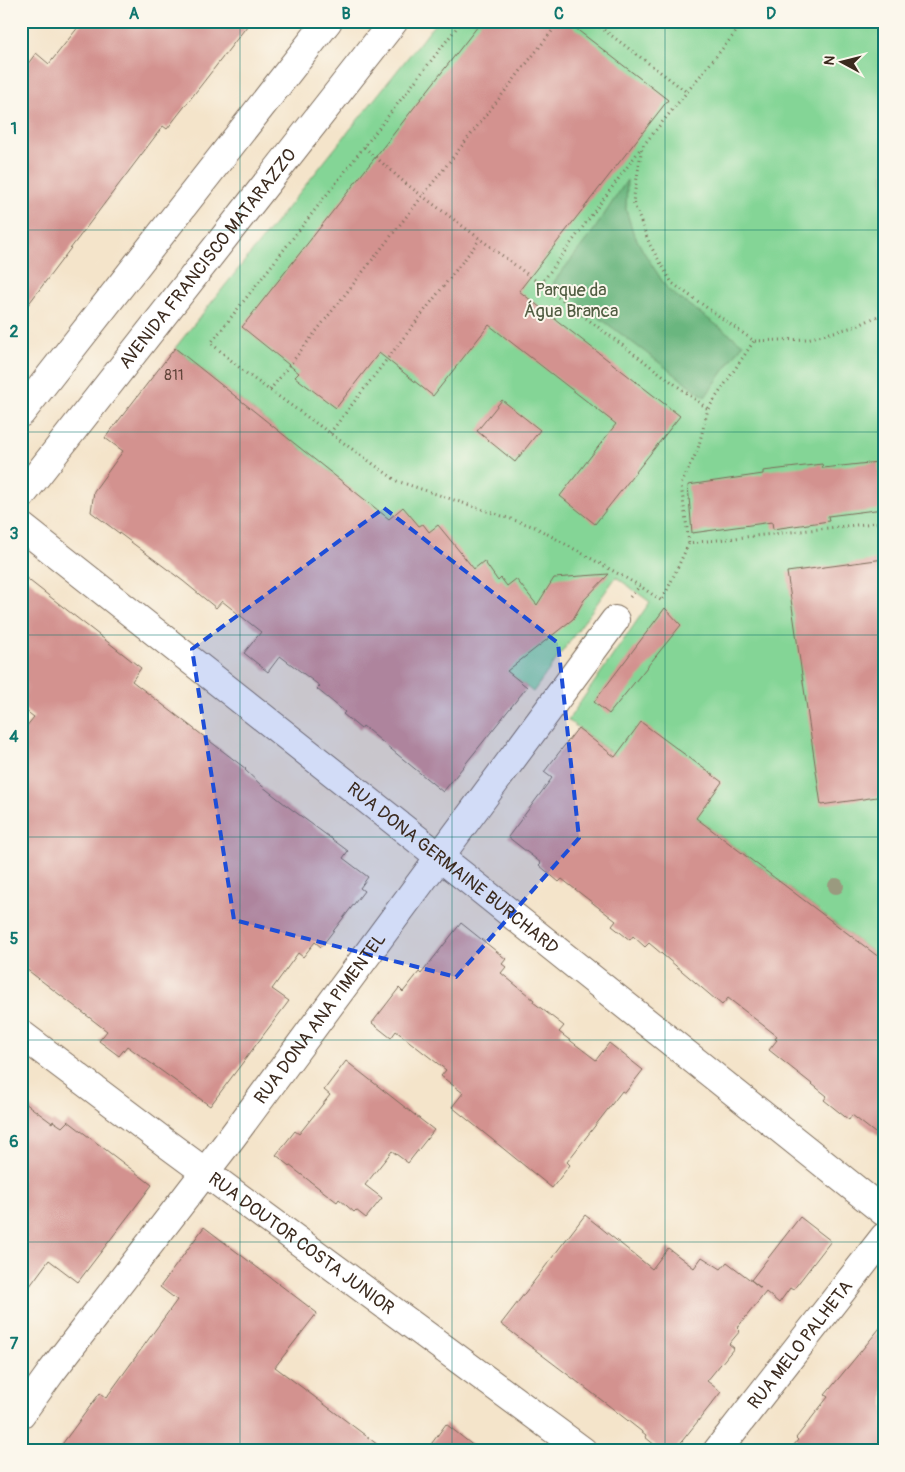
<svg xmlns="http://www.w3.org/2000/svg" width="905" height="1472" font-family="Pangolin,sans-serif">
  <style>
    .green { fill: #84d596; stroke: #60805a }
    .forest { fill: #6bb67f; stroke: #53704e }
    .building { fill: #d3928f }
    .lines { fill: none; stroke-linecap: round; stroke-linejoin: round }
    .street-casing { stroke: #7c6b5a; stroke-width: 30 }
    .primary-casing { stroke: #7c6b5a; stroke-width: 30 }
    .path { stroke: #7c6b5a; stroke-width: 3; stroke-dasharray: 1 4; stroke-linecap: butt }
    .street { stroke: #fff; stroke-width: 28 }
    .primary { stroke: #fff; stroke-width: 28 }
    .tree { fill: #9a9a7f }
    .marked { fill: #1d4ed8; fill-opacity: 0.2; stroke: #1d4ed8; stroke-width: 4; stroke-dasharray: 10 6; stroke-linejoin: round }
    .grid { fill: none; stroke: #0f766e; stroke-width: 1; stroke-opacity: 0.55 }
    .labels { text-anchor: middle; stroke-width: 4; stroke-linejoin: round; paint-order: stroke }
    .number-label { font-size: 15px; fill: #61443a }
    .street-label { font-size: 18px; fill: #3b2a1e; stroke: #fbf7ec }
    .park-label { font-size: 18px; fill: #515d42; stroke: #fbf7ec }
    .neatline { fill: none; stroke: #0f766e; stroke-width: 2 }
    .grid-label { font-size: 16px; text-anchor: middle; font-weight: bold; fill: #0f766e }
  </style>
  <rect width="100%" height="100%" fill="#fbf7ec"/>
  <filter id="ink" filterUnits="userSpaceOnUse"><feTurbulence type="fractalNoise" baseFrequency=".02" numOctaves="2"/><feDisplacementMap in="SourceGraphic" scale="10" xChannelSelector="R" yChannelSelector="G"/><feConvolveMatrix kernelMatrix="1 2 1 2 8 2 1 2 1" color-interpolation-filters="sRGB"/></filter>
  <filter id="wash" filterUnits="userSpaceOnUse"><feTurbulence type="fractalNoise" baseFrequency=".0096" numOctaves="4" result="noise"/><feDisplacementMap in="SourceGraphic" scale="20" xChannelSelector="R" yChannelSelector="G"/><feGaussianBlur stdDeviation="1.12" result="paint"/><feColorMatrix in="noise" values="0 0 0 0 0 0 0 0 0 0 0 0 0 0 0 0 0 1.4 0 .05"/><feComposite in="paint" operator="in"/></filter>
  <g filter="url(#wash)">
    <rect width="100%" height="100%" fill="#f4e4ca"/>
    <path class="green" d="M437,21h447v940l-316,-241 82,-118 -34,-25 -83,115 -195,-156 28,-35 -191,-153z"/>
    <path class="forest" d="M627,180l-1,30 7,22 10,19 25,39 75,54 -38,53 -152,-114 41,-53z"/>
    <g id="blocks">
      <g class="building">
        <path d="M83,21h168l-84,108 -4,-3 -142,188v-241l15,-20 13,11z"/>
        <path d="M482,21h84l102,79 -149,191 161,125 -85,108 -35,-28 56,-72 -127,-99 -56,71 -54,-43 -43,55 -41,-31 4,-4 -57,-46z"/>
        <path d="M175,348l214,171 14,-12 16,19 4,-2 6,8 9,-7 36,44 10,-8 14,20 3,-3 6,8 9,-7 21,26 17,-27 55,-4 -25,26 -11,19 -66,52 20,16 -84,105 -80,-66 -2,3 -18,-15 2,-2 -28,-23 3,-3 -40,-30 -12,16 -24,-19 17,-21 -39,-31 -6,7 -33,-27 -92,-69 3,-21 29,-40 -18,-13z"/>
        <path d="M502,400l38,30 -25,32 -38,-31z"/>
        <path d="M878,462l5,47 -55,7 1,5 -56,8 -1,-7 -80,11 -4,-48 75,-11v-3l59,-7 1,4z"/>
        <path d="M884,559v237l-63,9 -34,-233z"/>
        <path d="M21,574l120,94 -9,13 114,88 -1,1 17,16 24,19 62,46 -5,7 25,19 -8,11 4,3 -43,56 -6,-5 -12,15 -5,-4 -26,36 17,12 -79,105 -83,-60 -8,10 -20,-15 8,-10 -86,-66v-232l13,-16 -13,-10z"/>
        <path d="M665,608l16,17 -72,89 -15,-12z"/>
        <path d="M641,722l81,60 -26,36 188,143v179l-32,-25 -3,5 -25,-20 3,-4 -58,-46 8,-10 -2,-1 2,-3 -49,-38 -6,7 -73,-62 -4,4 -12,-11 -3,4 -18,-14 4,-5 -54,-42 -3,3 -20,-17 2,-2 -33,-26 44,-59 -8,-6 34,-44 37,29z"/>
        <path d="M461,923l45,36 -4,5 4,3 -5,6 33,27 -1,2 31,24 -5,6 37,28 13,-17 34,27 -18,23 -3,-2 -55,71 3,3 -18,23 -100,-81 11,-14 -22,-17 5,-6 -50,-39 -5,7 -19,-15 27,-35 4,4 16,-20 2,2z"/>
        <path d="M346,1061l88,69 -26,33 -16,-12 -27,34 17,13 -16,20 -10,-8 -2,2 -15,-13 -2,3 -61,-47 19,-24 4,3 31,-39 -6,-5z"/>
        <path d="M21,1100l31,23 1,-2 9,6 6,-6 84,64 -74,97 -29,-22 -28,38z"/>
        <path d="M585,1215l67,54 16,-21 26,20 8,-11 19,12 6,-7 34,26 -10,-8 49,-63 31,24 -38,49 -3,-2 -11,15 -13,-11 -29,36 3,3 -11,13 5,4 -27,33 14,11 -46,58h-14l-16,-13 1,-2 -38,-30 -107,-81z"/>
        <path d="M204,1227l113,86 -42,54 111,84h-329l43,-58 6,5 71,-98 -17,-13z"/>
        <path d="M884,1323v128h-95l9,-11 -2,-2 32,-41 -3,-2z"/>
        <path d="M446,1424l34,27h-54z"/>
      </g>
    </g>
  </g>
  <g filter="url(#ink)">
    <use href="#blocks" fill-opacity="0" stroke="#7c6b5a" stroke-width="1"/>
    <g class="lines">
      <g class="street-casing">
        <g id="street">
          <path id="s1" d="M21,526l454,359 409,327"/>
          <path id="s2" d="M21,1034l146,110 416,307"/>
          <path id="s3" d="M21,1414l31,-43 180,-234 383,-517"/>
          <path id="s4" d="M717,1451l167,-214"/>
        </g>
      </g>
      <g class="primary-casing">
        <g id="primary">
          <path d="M21,413l307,-392"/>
          <path id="s5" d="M21,496l373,-475"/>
        </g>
      </g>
      <g class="path">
        <path d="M462,21l-98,126 41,36 303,226"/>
        <path d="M592,21l95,71"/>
        <path d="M745,21l-103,126 -9,55 17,43 22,38 82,58 53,-2 50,-13 27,-13"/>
        <path d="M364,147l-153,196 36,31 150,107 138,46 105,59 22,15 27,-58 195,-21"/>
        <path d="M541,284l100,-136"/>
        <path d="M270,390l290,-369"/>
        <path d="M330,433l150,-194"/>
        <path d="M689,543l-8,-58 17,-36 10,-40 46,-68"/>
        <path d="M630,597l10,-11"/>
      </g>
      <use href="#street" class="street"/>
      <use href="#primary" class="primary"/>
    </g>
    <circle class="tree" cx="836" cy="886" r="8"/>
  </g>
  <path class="marked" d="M384,508l174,135 21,195 -123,139 -222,-57 -42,-271z"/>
  <path class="grid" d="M240,21v1430M452,21v1430M665,21v1430M21,230h863M21,432h863M21,635h863M21,837h863M21,1040h863M21,1242h863"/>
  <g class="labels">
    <g class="number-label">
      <text x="174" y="380">811</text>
    </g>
    <g class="street-label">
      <text dy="6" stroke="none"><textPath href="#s5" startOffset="302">AVENIDA FRANCISCO MATARAZZO</textPath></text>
      <text dy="6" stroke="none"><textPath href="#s1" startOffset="551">RUA DONA GERMAINE BURCHARD</textPath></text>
      <text dy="6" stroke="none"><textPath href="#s3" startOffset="496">RUA DONA ANA PIMENTEL</textPath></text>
      <text dy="6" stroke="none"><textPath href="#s2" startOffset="350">RUA DOUTOR COSTA JUNIOR</textPath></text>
      <text dy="6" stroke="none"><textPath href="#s4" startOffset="135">RUA MELO PALHETA</textPath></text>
    </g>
    <g class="park-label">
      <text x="571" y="296">Parque da<tspan x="571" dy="21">Água Branca</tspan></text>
    </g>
  </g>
  <rect width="905" height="1472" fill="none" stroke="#fbf7ec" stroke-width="55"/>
  <g transform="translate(842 62) rotate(277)" stroke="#fbf7ec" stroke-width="4" paint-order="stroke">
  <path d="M0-4L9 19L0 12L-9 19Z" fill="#3b2a1e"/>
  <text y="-8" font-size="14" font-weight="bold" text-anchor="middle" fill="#3b2a1e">N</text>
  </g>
  <rect x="28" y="28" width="850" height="1416" class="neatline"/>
  <g class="grid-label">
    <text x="134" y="19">A</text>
    <text x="346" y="19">B</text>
    <text x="559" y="19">C</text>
    <text x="771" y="19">D</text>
    <text x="14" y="134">1</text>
    <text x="14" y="337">2</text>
    <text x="14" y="539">3</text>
    <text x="14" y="742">4</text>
    <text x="14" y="944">5</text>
    <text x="14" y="1147">6</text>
    <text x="14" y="1349">7</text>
  </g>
</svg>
